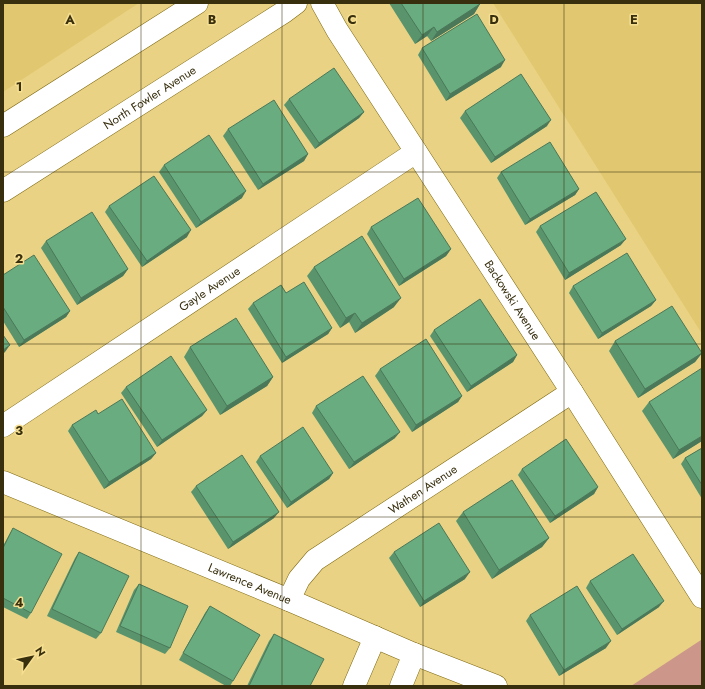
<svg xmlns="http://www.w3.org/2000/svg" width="705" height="689" font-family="Jost,sans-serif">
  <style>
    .built { fill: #e1c870 }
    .green { fill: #cc978a }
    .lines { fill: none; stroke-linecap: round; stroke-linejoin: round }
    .minor-casing { stroke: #7e6810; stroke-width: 23 }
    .major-casing { stroke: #7e6810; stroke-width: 23 }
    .minor { stroke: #fff; stroke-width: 22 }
    .major { stroke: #fff; stroke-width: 22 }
    .wall { fill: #5a946d }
    .shaded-wall { fill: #4a7859 }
    .building { fill: #69ac7f; stroke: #4a7859 }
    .grid { fill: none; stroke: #382f0e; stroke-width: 1; stroke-opacity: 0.55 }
    .labels { text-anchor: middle; stroke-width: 3; stroke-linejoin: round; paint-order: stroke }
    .street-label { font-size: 12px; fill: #382f0e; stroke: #f6df90 }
    .grid-label { font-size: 13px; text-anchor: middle; font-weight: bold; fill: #382f0e; stroke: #f6df90; stroke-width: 3; stroke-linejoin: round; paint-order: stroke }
  </style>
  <rect width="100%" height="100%" fill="#e9d283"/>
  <g class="built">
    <path d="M3,3h136l-136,89z"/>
    <path d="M493,3h209v331z"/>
  </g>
  <path class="green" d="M701,640l1,2v44h-71z"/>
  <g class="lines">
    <g class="minor-casing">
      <g id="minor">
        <path id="s1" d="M322,3l15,27 235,362 130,205"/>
        <path id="s2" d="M3,426l413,-274"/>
        <path id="s3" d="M3,482l286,118 125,54 82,32"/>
        <path id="s4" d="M289,600l10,-21 16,-19 257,-168"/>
        <path d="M354,686l21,-49"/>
        <path d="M401,686l13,-32"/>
      </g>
    </g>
    <g class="major-casing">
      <g id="major">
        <path d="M3,126l194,-123"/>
        <path id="s5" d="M3,191l281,-179 12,-9"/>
      </g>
    </g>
    <use href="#minor" class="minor"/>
    <use href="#major" class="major"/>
  </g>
  <g class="wall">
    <path d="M389,3h91v1l-6,10 -43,27 -4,-5 -12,8z"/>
    <path d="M422,48l79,19 -55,34 -28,-46z"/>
    <path d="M289,99l75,13 -5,6 -44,31 -31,-44z"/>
    <path d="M465,111l82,15 -56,37 -31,-45z"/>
    <path d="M228,129l80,25 -4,7 -46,29 -35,-54z"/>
    <path d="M164,165l78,33 -46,30 -37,-56z"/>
    <path d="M501,172l78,17 -4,6 -50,30 -28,-47z"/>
    <path d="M109,206l78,31 -45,30 -37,-55z"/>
    <path d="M540,226l81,19 -56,35 -29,-48z"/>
    <path d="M371,227l80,22 -5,7 -47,30 -32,-52z"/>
    <path d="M46,241l82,28 -5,7 -46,29 -36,-57z"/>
    <path d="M314,267l80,40 -39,26 -6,-11 -9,6 -33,-52z"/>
    <path d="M3,275l67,36 -4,6 -47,30 -16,-26z"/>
    <path d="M573,286l83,14 -5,6 -53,33 -29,-46z"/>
    <path d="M286,293l46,35 -4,6 -46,29 -34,-54 5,-6z"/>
    <path d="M434,330l83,25 -4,7 -46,30 -37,-56z"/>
    <path d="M615,341l87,12 -7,9 -57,36 -29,-47z"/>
    <path d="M190,347l83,30 -6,9 -47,29 -36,-58z"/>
    <path d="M380,369l82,27 -4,6 -46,30 -37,-56z"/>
    <path d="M126,387l81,23 -5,6 -45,31 -36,-54z"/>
    <path d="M649,402l53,39 -29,18 -31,-48z"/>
    <path d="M316,406l79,32 -46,31 -37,-56z"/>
    <path d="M98,414l58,39 -5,6 -47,30 -36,-58 4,-6z"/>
    <path d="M702,448v51l-21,-35 4,-6z"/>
    <path d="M260,456l73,17 -4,6 -42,29 -31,-46z"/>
    <path d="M522,469l76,18 -4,7 -44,29 -32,-48z"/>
    <path d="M196,486l78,32 -46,31 -37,-57z"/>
    <path d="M463,512l86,26 -7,9 -50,32 -36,-58z"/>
    <path d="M13,528l18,85 -4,6 -24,-12v-61l6,-11z"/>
    <path d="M79,552l22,81 -5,6 -49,-23 28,-58z"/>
    <path d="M394,552l71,27 -45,28 -31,-49z"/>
    <path d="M590,581l69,26 -42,28 -31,-47z"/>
    <path d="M139,584l31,64 -5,6 -49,-22 18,-42z"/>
    <path d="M210,606l23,75 -3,5h-4l-47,-26 26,-47z"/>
    <path d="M530,615l76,33 -47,28 -33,-55z"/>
    <path d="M274,634l36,52h-63l22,-45z"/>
  </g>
  <g class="shaded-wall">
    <path d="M480,4l-6,10 -43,27 6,-9z"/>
    <path d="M434,27l-7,9 -12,8 7,-9z"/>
    <path d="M505,60l-4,7 -55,34 4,-7z"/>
    <path d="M364,112l-5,6 -44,31 4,-6z"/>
    <path d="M551,120l-4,6 -56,37 4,-6z"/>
    <path d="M308,154l-4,7 -46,29 5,-6z"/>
    <path d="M579,189l-4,6 -50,30 5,-6z"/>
    <path d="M246,191l-4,7 -46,30 5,-6z"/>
    <path d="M191,230l-4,7 -45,30 5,-6z"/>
    <path d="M626,239l-5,6 -56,35 4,-7z"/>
    <path d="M451,249l-5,7 -47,30 5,-7z"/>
    <path d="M128,269l-5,7 -46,29 4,-7z"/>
    <path d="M401,298l-7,9 -39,26 7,-10z"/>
    <path d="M656,300l-5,6 -53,33 4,-6z"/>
    <path d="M70,311l-4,6 -47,30 5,-7z"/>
    <path d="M355,313l-6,9 -9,6 6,-10z"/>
    <path d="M332,328l-4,6 -46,29 4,-6z"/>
    <path d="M10,345l-5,7 -2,2v-4z"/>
    <path d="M702,353l-7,9 -57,36 7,-9z"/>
    <path d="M517,355l-4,7 -46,30 4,-6z"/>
    <path d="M273,377l-6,9 -47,29 7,-9z"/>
    <path d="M462,396l-4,6 -46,30 4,-7z"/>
    <path d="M207,410l-5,6 -45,31 5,-7z"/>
    <path d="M400,432l-5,6 -46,31 5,-7z"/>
    <path d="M702,436v5l-29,18 6,-9z"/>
    <path d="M156,453l-5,6 -47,30 5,-7z"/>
    <path d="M333,473l-4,6 -42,29 4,-6z"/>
    <path d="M598,487l-4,7 -44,29 5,-7z"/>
    <path d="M279,512l-5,6 -46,31 5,-7z"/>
    <path d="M549,538l-7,9 -50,32 7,-9z"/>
    <path d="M470,572l-5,7 -45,28 4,-6z"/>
    <path d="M664,601l-5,6 -42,28 5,-6z"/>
    <path d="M611,641l-5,7 -47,28 5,-6z"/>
  </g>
  <g class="building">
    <path d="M401,3h79v1l-43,28 -3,-5 -12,8z"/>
    <path d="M477,14l28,46 -55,34 -28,-46z"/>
    <path d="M334,68l30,44 -45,31 -30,-44z"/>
    <path d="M521,74l30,46 -56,37 -30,-46z"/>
    <path d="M274,100l34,54 -45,30 -35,-55z"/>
    <path d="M209,135l37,56 -45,31 -37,-57z"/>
    <path d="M550,142l29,47 -49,30 -29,-47z"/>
    <path d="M154,176l37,54 -44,31 -38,-55z"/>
    <path d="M596,192l30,47 -57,34 -29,-47z"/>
    <path d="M418,198l33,51 -47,30 -33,-52z"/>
    <path d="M92,212l36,57 -47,29 -35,-57z"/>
    <path d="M362,236l39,62 -39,25 -7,-10 -9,5 -32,-51z"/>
    <path d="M627,253l29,47 -54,33 -29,-47z"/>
    <path d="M34,255l36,56 -46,29 -21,-33v-32z"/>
    <path d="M304,282l28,46 -46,29 -33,-54 28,-18 5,8z"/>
    <path d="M480,299l37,56 -46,31 -37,-56z"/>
    <path d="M672,306l30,47 -57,36 -30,-48z"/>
    <path d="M236,318l37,59 -46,29 -37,-59z"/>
    <path d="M3,335l7,10 -7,5z"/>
    <path d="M426,339l36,57 -46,29 -36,-56z"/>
    <path d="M171,356l36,54 -45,30 -36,-53z"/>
    <path d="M702,368v68l-23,14 -30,-48z"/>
    <path d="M363,376l37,56 -46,30 -38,-56z"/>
    <path d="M122,399l34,54 -47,29 -37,-57 24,-15 2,4z"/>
    <path d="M303,427l30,46 -42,29 -31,-46z"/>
    <path d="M566,439l32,48 -43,29 -33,-47z"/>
    <path d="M702,448v37l-17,-27z"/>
    <path d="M242,455l37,57 -46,30 -37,-56z"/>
    <path d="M512,480l37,58 -50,32 -36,-58z"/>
    <path d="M439,523l31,49 -46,29 -30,-49z"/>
    <path d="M13,528l49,26 -31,59 -28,-15v-50z"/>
    <path d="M79,552l50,24 -28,57 -49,-24z"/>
    <path d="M633,554l31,47 -42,28 -32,-48z"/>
    <path d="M139,584l49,22 -18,42 -50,-22z"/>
    <path d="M577,586l34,55 -47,29 -34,-55z"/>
    <path d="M210,606l50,29 -27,46 -50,-28z"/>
    <path d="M274,634l50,25 -14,27h-61z"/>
  </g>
  <path class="grid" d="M141,3v683M282,3v683M423,3v683M564,3v683M3,172h699M3,344h699M3,517h699"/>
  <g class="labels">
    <g class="street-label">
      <text dy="4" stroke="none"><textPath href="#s5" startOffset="174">North Fowler Avenue</textPath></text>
      <text dy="4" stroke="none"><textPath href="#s2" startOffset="248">Gayle Avenue</textPath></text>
      <text dy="4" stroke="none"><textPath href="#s1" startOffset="353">Backowski Avenue</textPath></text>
      <text dy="4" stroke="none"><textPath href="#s4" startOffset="177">Wathen Avenue</textPath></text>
      <text dy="4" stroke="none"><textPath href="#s3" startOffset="267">Lawrence Avenue</textPath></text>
    </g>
  </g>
  <g class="grid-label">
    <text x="70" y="24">A</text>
    <text x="212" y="24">B</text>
    <text x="352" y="24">C</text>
    <text x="494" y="24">D</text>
    <text x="634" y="24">E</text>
    <text x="19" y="91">1</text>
    <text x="19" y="263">2</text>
    <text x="19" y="435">3</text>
    <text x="19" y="607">4</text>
  </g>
  <rect width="705" height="689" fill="none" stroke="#382f0e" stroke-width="8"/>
  <g transform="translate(32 657) rotate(57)" stroke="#f6df90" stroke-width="3" paint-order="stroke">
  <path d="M0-3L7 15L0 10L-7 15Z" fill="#382f0e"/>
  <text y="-6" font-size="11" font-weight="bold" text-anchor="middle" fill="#382f0e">N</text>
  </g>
</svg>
